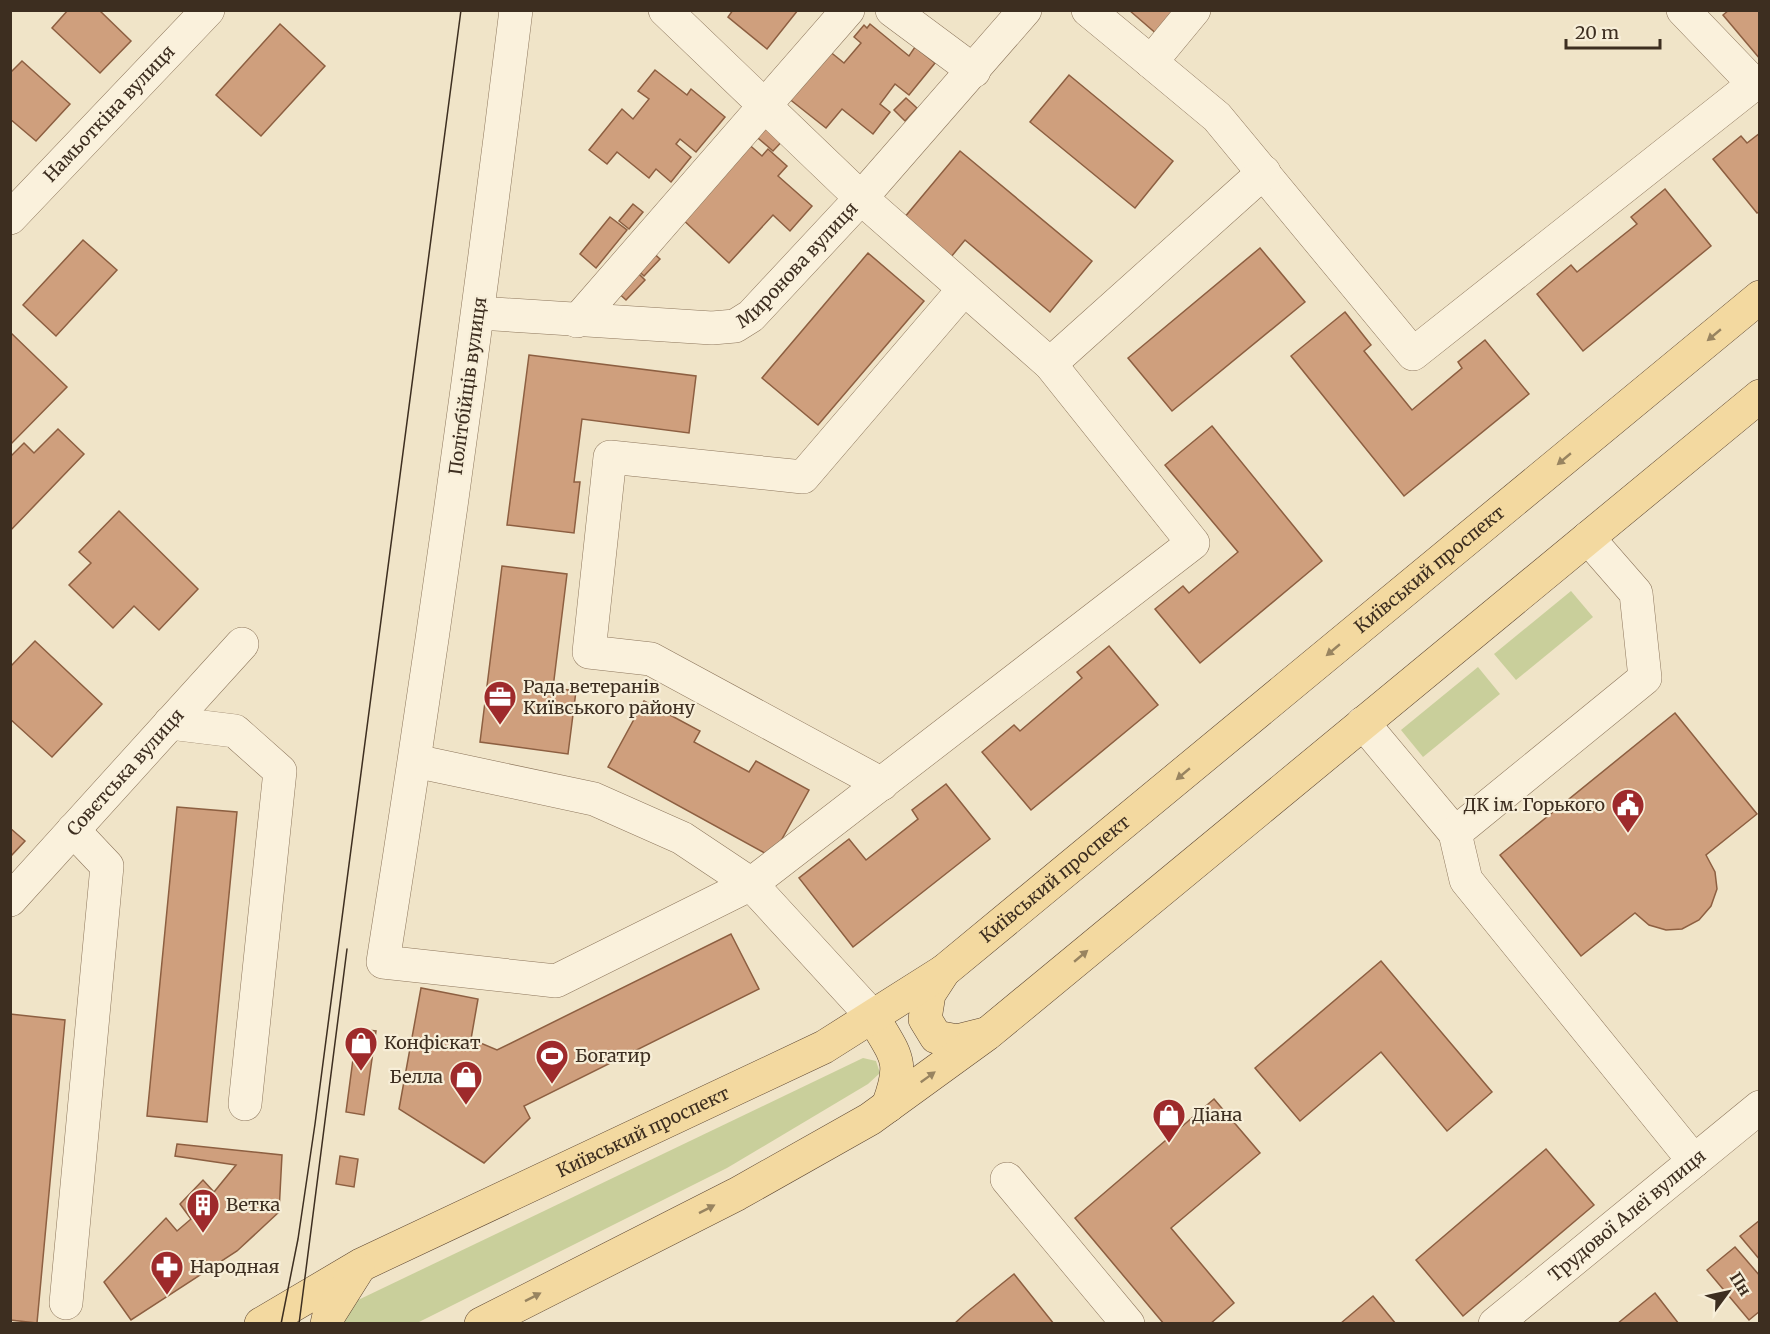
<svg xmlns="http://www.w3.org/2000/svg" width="1770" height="1334" font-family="Merriweather,serif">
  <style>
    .green { fill: #c9cf9b }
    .building { fill: #cf9f7d; stroke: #8d5f41; stroke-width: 1.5 }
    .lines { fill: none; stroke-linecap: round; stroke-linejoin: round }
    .minor-casing { stroke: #8d765c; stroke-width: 34 }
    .major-casing { stroke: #5b4430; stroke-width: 34 }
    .minor { stroke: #faf1dc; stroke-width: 33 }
    .major { stroke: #f3d9a0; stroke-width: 33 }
    .tram { stroke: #3d2e20; stroke-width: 1.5 }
    .oneway { fill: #988460 }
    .labels { text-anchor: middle; stroke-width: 4.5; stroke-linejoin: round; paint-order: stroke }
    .street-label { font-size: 18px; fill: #3d2e20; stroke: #f7eed8 }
    .poi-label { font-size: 18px; fill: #3d2e20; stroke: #f7eed8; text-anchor: start }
  </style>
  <rect width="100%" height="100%" fill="#f0e4c8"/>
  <g class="green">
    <path d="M1571,591l22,26 -77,63 -22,-26z"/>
    <path d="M1478,667l22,27 -77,63 -22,-27z"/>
    <path d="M863,1058l13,3 4,12 -12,11 -141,84 -310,155h-74l-1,-7 14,-15z"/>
  </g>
  <g class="building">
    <path d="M68,10h31l32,31 -31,32 -48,-45z"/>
    <path d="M733,10h65l-31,39 -39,-32z"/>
    <path d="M1129,10h52l-22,26z"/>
    <path d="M1729,10h31v49l-37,-44z"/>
    <path d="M280,24l45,42 -64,70 -45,-41z"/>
    <path d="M870,24l39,32 6,-9 20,16 -26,32 -14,-11 -15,20 10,8 -17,22 -31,-25 -16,19 -43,-34 40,-48 21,17 17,-20 -7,-6 10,-12 3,3z"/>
    <path d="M22,61l48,43 -34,37 -26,-22v-46z"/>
    <path d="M655,70l32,25 4,-6 34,28 -29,35 -16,-13 -4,5 15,13 -20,25 -15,-13 -7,9 -32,-26 -10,12 -18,-14 33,-41 11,10 16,-20 -11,-8z"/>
    <path d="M1069,75l104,86 -38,47 -105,-86z"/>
    <path d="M906,98l11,10 -12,13 -11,-11z"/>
    <path d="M765,118l21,19 -13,14 -21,-18z"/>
    <path d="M1760,133v78l-3,2 -44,-54 28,-23 6,7z"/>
    <path d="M745,141l17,15 6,-7 19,17 -9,10 34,30 -22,25 -17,-16 -44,48 -51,-48z"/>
    <path d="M960,151l132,110 -42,51 -85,-72 -14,17 -47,-39z"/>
    <path d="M1665,189l46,57 -128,105 -46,-57 34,-29 6,7 60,-48 -6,-7z"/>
    <path d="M633,204l10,8 -14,17 -10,-8z"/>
    <path d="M610,217l17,13 -31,38 -16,-14z"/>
    <path d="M83,240l34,30 -61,66 -33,-31z"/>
    <path d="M648,248l12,11 -16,17 -12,-11z"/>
    <path d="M1260,248l45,54 -133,109 -44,-53z"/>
    <path d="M868,253l56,48 -106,124 -56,-47z"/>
    <path d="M632,267l13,13 -19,20 -13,-12z"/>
    <path d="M1345,312l26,33 -7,6 48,59 50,-42 -4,-6 27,-22 44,54 -125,102 -113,-140z"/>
    <path d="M10,332l57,55 -57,58z"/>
    <path d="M529,355l167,21 -7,57 -107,-14 -8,63h6l-6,51 -67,-8z"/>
    <path d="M1212,426l110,135 -122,102 -45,-54 28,-23 6,7 49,-41 -73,-87z"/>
    <path d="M58,429l26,25 -74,77v-74l14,-14 10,10z"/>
    <path d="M119,511l79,78 -39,41 -25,-24 -21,22 -44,-43 22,-22 -12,-11z"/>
    <path d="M502,566l65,8 -14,114 23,3 -8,63 -88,-12z"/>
    <path d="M35,641l67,63 -50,53 -42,-38v-52z"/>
    <path d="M1109,646l49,59 -127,105 -49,-58 32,-27 6,6 62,-53 -5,-6z"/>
    <path d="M644,701l56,30 -6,11 55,30 7,-11 53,29 -37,67 -164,-90z"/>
    <path d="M1675,713l82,101 -51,41 9,17 2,17 -6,17 -12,14 -17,9 -16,1 -17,-5 -14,-12 -54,43 -81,-101z"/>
    <path d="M946,784l44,55 -137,108 -54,-69 50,-39 17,21 52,-41 -6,-9z"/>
    <path d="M177,807l60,5 -30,310 -60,-6z"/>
    <path d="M10,828l15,13 -15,16z"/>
    <path d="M731,934l28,55 -235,117 6,12 -46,45 -85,-54 22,-121 57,11 -7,40 26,11z"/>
    <path d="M1381,961l111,131 -45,39 -66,-79 -81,69 -45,-53z"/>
    <path d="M10,1014l55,6 -28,303 -27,-3z"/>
    <path d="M357,1029l19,2 -12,84 -18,-3z"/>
    <path d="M1214,1099l46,54 -89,75 63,75 -24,21h-46l-89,-106z"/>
    <path d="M177,1144l105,11 -3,57 -42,39 -106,69 -27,-38 62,-64 11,13 14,-12 -11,-15 23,-24 11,12 22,-27 -61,-9z"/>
    <path d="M1546,1149l48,56 -131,111 -47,-56z"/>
    <path d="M340,1156l18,3 -4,28 -18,-3z"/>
    <path d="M1760,1220v40l-20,-24z"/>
    <path d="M1735,1247l25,29v35l-11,9 -42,-50z"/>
    <path d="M1014,1274l40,50h-100l13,-12z"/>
    <path d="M1655,1293l24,31h-62z"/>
    <path d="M1373,1296l23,28h-55v-1z"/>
  </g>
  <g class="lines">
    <g class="minor-casing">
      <g id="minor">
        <path d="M516,10c-39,319 -83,636 -133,952l173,19 195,-97 442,-341 -143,-179 -189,-166 -196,-188"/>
        <path d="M892,10l82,61"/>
        <path d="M1088,10l63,52"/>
        <path d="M1194,10l-43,52 66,55 196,237 341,-270 -71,-74"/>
        <path id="s1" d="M10,218l198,-208"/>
        <path id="s2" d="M479,313l233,15 23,-2 16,-10 110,-118 164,-188"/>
        <path d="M577,321l271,-311"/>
        <path d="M1050,364l214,-192"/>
        <path d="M170,723l65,8 45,40 -35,333"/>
        <path d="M1363,723l92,110 11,47 228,281"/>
        <path d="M415,761l179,38 88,39 69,46 122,133"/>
        <path d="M882,784l-231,-125 -62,-7 21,-195 193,20 161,-188"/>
        <path d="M1455,833l190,-155 -9,-85 -48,-55"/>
        <path id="s3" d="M10,900l232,-256"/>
        <path d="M1007,1179l121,145"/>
        <path d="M66,1303l41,-437 -34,-36"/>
        <path id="s4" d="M1495,1324l265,-217"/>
      </g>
    </g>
    <g class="major-casing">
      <g id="major">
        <path d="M944,971l-15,23 -4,25 11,18 21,4 28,-7"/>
        <path d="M873,1017c23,40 32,43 15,89"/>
        <path id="s5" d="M261,1324l100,-59 463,-218 120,-76 816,-674"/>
        <path d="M327,1324l2,-9 29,-46"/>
        <path d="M481,1324l256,-130 133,-75 117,-85 773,-638"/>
      </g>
    </g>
    <use href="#minor" class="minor"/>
    <use href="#major" class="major"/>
    <g class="tram">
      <path d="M281,1324l17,-85 17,-115 146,-1114"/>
      <path d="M299,1324l48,-375"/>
    </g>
  </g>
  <defs><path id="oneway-solid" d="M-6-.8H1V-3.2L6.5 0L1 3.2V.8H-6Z" transform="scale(1.5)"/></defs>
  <g class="oneway">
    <use href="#oneway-solid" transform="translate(1714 335) rotate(140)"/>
    <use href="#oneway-solid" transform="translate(1564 459) rotate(140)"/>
    <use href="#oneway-solid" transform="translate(1333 650) rotate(140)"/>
    <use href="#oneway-solid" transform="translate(1183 774) rotate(140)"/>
    <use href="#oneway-solid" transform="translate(1081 956) rotate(-40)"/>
    <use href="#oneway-solid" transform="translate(928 1077) rotate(-36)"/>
    <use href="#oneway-solid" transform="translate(707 1209) rotate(-27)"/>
    <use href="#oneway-solid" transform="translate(533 1297) rotate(-27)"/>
  </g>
  <defs>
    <g id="office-pin" transform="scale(1.725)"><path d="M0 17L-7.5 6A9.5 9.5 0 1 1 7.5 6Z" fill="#9e2a2b" stroke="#f7eed8"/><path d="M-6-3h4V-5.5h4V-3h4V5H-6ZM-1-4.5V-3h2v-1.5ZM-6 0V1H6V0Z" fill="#fff"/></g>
    <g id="civic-pin" transform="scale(1.725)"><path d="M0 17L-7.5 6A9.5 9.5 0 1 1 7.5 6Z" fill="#9e2a2b" stroke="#f7eed8"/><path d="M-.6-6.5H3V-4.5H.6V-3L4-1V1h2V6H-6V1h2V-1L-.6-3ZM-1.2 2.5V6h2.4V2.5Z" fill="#fff"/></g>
    <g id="shop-pin" transform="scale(1.725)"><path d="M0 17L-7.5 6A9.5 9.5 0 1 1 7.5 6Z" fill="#9e2a2b" stroke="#f7eed8"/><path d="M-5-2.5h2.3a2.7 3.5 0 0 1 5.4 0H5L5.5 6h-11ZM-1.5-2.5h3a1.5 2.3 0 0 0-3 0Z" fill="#fff"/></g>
    <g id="stadium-pin" transform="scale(1.725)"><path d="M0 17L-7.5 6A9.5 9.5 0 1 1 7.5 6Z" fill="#9e2a2b" stroke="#f7eed8"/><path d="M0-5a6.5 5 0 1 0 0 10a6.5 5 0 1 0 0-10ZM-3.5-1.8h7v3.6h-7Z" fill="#fff"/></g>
    <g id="building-pin" transform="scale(1.725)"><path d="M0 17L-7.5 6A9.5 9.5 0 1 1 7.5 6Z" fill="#9e2a2b" stroke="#f7eed8"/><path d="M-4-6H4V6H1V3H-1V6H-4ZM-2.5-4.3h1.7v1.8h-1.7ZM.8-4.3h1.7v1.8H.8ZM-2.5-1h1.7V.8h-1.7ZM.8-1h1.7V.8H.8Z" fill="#fff"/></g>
    <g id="pharmacy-pin" transform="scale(1.725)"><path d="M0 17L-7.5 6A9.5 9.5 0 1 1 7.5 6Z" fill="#9e2a2b" stroke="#f7eed8"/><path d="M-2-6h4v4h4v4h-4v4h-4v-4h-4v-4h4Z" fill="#fff"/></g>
  </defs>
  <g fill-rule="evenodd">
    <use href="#office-pin" x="500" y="697"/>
    <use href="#civic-pin" x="1628" y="805"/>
    <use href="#shop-pin" x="361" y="1043"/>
    <use href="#stadium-pin" x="552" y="1056"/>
    <use href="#shop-pin" x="466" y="1077"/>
    <use href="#shop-pin" x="1169" y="1115"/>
    <use href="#building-pin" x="203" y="1205"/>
    <use href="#pharmacy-pin" x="167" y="1267"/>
  </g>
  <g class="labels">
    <g class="street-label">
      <text dy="6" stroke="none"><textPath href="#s1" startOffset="144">Намьоткіна вулиця</textPath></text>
      <text dy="6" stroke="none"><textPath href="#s2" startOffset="344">Миронова вулиця</textPath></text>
      <text transform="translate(468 386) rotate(-82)" y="6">Політбійців вулиця</text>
      <text dy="6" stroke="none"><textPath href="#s5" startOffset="1400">Київський проспект</textPath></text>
      <text dy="6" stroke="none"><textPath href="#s3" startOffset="172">Совєтська вулиця</textPath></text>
      <text dy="6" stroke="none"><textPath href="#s5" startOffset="914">Київський проспект</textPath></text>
      <text dy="6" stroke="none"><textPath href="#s5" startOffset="428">Київський проспект</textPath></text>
      <text dy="6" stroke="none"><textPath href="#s4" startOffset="171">Трудової Алеї вулиця</textPath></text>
    </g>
    <g class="poi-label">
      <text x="523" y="693">Рада ветеранів<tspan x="523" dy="21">Київського району</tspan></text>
      <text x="1605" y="811" text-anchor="end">ДК ім. Горького</text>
      <text x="384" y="1049">Конфіскат</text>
      <text x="575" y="1062">Богатир</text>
      <text x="443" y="1083" text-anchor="end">Белла</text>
      <text x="1192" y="1121">Діана</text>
      <text x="226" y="1211">Ветка</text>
      <text x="190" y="1273">Народная</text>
    </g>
  </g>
  <rect width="1770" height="1334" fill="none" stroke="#3d2e20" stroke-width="24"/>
  <g transform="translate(1728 1292) rotate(57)" stroke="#f7eed8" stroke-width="4.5" paint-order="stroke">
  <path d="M0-4.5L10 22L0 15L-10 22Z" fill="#3d2e20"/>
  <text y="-9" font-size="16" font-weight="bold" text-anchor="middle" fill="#3d2e20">Пн</text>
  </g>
  <path d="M1566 39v9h94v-9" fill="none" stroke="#3d2e20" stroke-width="3"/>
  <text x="1575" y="39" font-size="18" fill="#3d2e20" stroke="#f7eed8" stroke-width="4.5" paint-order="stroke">20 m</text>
</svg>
